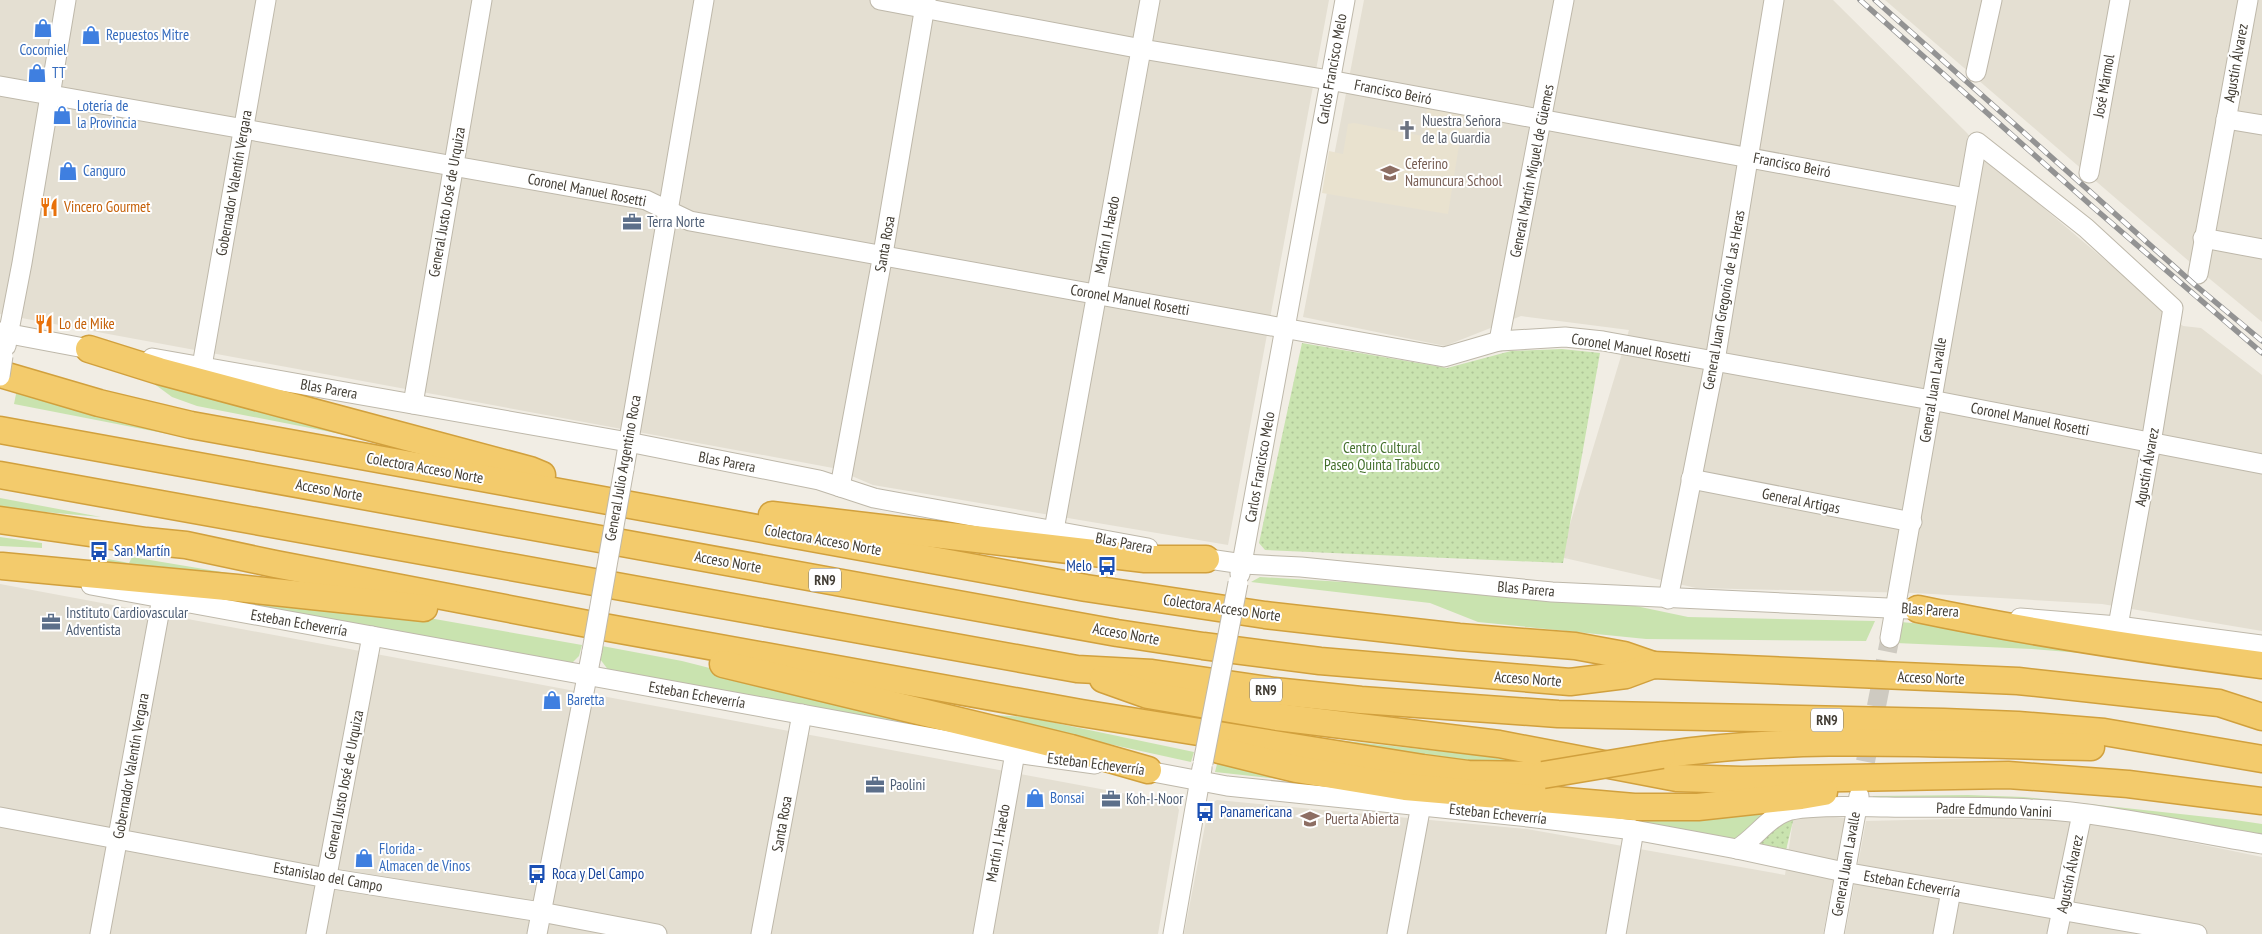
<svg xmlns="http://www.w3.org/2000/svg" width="2262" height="934" font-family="'PT Sans Narrow',sans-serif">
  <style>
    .residential { fill: #e4dfd2 }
    .education { fill: #e9e2cf }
    .grass { fill: #c9e3af }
    .park { fill: url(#park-dots) }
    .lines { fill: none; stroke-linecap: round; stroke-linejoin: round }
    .minor-tunnel { stroke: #cecac1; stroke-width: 19; stroke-dasharray: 19 9; stroke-linecap: butt }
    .minor-casing { stroke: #beb8aa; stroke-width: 21 }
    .highway-casing { stroke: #d1a03d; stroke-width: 29 }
    .minor { stroke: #fff; stroke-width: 19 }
    .highway { stroke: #f3cb6c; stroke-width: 26 }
    .rail-casing { stroke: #939393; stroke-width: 5.5 }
    .rail { stroke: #fff; stroke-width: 4; stroke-dasharray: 11; stroke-linecap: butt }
    .minor-bridge-casing { stroke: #beb8aa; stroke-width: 21; stroke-linecap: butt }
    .highway-bridge-casing { stroke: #d1a03d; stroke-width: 29; stroke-linecap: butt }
    .minor-bridge { stroke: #fff; stroke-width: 19 }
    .highway-bridge { stroke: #f3cb6c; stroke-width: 26 }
    .labels { text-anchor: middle; stroke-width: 4; stroke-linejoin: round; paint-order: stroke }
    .shield { fill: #fff; stroke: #7b7771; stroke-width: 1 }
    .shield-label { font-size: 14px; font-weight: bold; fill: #423d34 }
    .shop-label { font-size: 15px; fill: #366cbe; stroke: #fff; text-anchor: start }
    .street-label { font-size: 15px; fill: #423d34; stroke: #fff }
    .worship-label { font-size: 15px; fill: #5b616d; stroke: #fff; text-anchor: start }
    .education-label { font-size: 15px; fill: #785e54; stroke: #fff; text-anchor: start }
    .food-label { font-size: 15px; fill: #c56008; stroke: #fff; text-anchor: start }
    .service-label { font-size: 15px; fill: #4e5e75; stroke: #fff; text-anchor: start }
    .park-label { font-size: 15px; fill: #436f2c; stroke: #fff }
    .transit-label { font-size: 15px; fill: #164399; stroke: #fff; text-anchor: start }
  </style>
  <defs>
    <pattern id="park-dots" width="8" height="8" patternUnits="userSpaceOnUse" patternTransform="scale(1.25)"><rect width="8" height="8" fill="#c9e3af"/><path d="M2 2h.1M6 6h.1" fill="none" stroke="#aec497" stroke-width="1.8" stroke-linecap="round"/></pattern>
  </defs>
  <rect width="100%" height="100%" fill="#f1ede4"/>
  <g class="residential">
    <path d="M0,0h1329l-101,545 -355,-60 -40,-17 -833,-154z"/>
    <path d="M1364,0h469l134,133 27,33 189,160 18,2 61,47v256l-160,-27 -187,-11 -219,-5 -136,-31 69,-227 -108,-14 -76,30 -142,-29z"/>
    <path d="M1885,0h377v322l-57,-47z"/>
    <path d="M0,584l1176,219 3,7 -21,124h-1158z"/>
    <path d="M1217,800l310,29 258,46 9,-62 51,5 -22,116h-639l25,-129z"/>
    <path d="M2035,817l52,4 175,36v77h-417l21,-113z"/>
  </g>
  <path class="education" d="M1427,109l37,5 -16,100 -126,-21 7,-42 14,3 5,-30 6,-1 69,13z"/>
  <g class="grass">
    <path d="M149,380l253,66 -205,-40 -25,-9z"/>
    <path d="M17,389l182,51 -185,-36z"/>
    <path d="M0,498l101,19 -101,-9z"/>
    <path d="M0,537l42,6v5l-42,-2z"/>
    <path d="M132,557l204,34 -238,-28h9l1,-4 21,4z"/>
    <path d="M1260,577l333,20 95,20 187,4 -9,20 -220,-2 -168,-17 -48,-19 -179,-21z"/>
    <path d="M164,593l265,25 153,27 -3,11 -8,8z"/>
    <path d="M1900,622l37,3 192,32 -97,-8 -136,-6z"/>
    <path d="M602,646l80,15 266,67 -3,7 -336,-64 -9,-12z"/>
    <path d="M993,715l34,2 167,35 -3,10 -164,-36z"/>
    <path d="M1300,736l185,20 54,9 -74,1z"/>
    <path d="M1219,756l115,29 -119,-13z"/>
    <path d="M1968,795l56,2 211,23 27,4v13l-391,-35 2,-6z"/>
    <path d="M1796,806l-56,37 -216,-34z"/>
  </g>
  <g class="park">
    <path d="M1302,343l145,25 64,-17 51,-2 38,4 -37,210 -298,-13 -6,-7z"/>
    <path d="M1794,817l-9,37 -32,-7 23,-24z"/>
  </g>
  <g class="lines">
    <path class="minor-tunnel" d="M1860,789l30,-151"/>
    <g class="minor-casing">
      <g id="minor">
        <path d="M880,0l262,49 187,31 637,118"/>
        <path d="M1976,72l16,-72"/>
        <path d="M0,86l646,114 44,21 754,136 55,-16 66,-4 38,4 328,59 331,64"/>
        <path d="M2226,119l36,6"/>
        <path d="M2089,173l31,-173"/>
        <path d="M2203,238l59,11"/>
        <path d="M2198,274l50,-274"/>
        <path d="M0,332l100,19"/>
        <path d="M1499,341l65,-341"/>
        <path d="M6,346l16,-83 44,-263"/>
        <path d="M152,358l476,84 191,38 55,18 274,50"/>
        <path d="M202,366l64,-366"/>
        <path d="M413,404l69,-404"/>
        <path d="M624,469l80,-469"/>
        <path d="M1691,479l221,43"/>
        <path d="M840,487l43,-233 43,-254"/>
        <path d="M1054,530l96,-530"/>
        <path d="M1195,557l48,7 58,3 251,25 378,18"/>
        <path d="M1240,574l105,-574"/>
        <path d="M91,585l924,168 80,11"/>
        <path d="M1668,599l47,-238 59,-361"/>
        <path d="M2020,618l98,8 144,19"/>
        <path d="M1890,638l87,-496 109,86 87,80 -22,135 -33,183"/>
        <path d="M1137,769l90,17 301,31 106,13 103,19 107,23 353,62"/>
        <path d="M0,817l327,61 214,34 116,22"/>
        <path d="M1737,849c17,-10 31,-31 48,-37 19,-8 79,-5 102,-5 47,1 96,-1 143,2 75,3 157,23 232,35"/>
        <path d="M100,934l62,-336"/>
        <path d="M316,934l56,-298"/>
        <path d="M537,934l55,-283"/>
        <path d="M761,934l41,-220"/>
        <path d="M983,934l32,-181"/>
        <path d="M1173,934l29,-166"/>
        <path d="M1397,934l24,-129"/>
        <path d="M1616,934l18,-104"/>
        <path d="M1834,934l25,-138"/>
        <path d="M1943,934l8,-43"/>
        <path d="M2057,934l25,-120"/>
      </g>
    </g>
    <g class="highway-casing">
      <g id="highway">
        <path d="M89,349l70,22 371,99 12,5"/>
        <path d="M0,374l99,29 92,22 895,163 179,27 194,22 116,9 49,9 29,10"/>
        <path d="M0,430l1117,203 86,13 117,15 250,21 56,-7 27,-10 365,16 201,22 43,14"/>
        <path d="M0,475l1077,194 75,4 122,18 87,9 197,14 386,8 74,3 86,7 158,27"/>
        <path d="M772,515l373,44h61"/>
        <path d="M0,520l146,21 40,4 89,19 323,62 483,87 342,55 45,6 75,1"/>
        <path d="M2,566l235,22 187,20"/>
        <path d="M1918,609c114,24 229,41 344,56"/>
        <path d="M723,664l348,84 77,22"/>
        <path d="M1103,679l45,16 129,22 222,27 178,34 65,2 266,-5 120,9 134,17"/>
        <path d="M1219,750l77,19 109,18 229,20h64l103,-11 23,-4"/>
        <path d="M1662,755c142,-21 286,-10 429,-8"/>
      </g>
    </g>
    <use href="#minor" class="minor"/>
    <use href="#highway" class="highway"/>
    <g class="rail-casing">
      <g id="rail">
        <path d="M1860,0l234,208 168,145"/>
        <path d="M1875,0l320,285 67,56"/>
      </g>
    </g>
    <use href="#rail" class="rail"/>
    <g class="minor-bridge-casing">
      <g id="minor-bridge">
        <path d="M0,376l3,-20"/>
        <path d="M592,651l32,-182"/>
        <path d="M1203,763l35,-180"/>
      </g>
    </g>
    <g class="highway-bridge-casing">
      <path id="highway-bridge" d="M1543,775l119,-20"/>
    </g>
    <use href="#minor-bridge" class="minor-bridge"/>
    <use href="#highway-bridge" class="highway-bridge"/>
  </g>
  <defs>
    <g id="shop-bare" transform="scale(1.5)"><path d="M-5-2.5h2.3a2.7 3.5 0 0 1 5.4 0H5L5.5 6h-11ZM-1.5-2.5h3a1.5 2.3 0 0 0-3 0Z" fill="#3f7fe0" stroke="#fff" stroke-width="2.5" paint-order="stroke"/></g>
    <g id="church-bare" transform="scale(1.5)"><path d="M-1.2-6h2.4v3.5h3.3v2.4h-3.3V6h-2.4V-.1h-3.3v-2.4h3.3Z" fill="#6b7280" stroke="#fff" stroke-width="2.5" paint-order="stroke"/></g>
    <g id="school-bare" transform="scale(1.5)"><path d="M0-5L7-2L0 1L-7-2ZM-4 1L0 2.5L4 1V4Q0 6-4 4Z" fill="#8d6e63" stroke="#fff" stroke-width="2.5" paint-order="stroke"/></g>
    <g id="restaurant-bare" transform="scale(1.5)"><path d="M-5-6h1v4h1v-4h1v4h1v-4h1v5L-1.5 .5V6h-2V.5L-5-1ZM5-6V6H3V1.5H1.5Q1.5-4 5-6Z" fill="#e8710a" stroke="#fff" stroke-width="2.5" paint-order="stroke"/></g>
    <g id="office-bare" transform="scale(1.5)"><path d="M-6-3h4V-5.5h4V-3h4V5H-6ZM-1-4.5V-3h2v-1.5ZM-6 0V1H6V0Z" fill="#5c6f8a" stroke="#fff" stroke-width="2.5" paint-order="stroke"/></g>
    <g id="bus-bare" transform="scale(1.5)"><path d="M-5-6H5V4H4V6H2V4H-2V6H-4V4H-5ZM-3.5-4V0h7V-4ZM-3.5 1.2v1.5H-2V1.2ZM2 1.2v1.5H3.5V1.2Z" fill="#1a4fb4" stroke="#fff" stroke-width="2.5" paint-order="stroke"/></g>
  </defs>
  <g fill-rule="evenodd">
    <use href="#shop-bare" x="43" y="28"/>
    <use href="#shop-bare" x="91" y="35"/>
    <use href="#shop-bare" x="37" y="73"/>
    <use href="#shop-bare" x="62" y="115"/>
    <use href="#church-bare" x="1407" y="130"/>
    <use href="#shop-bare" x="68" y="171"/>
    <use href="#school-bare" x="1390" y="173"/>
    <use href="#restaurant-bare" x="49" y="207"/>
    <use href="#office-bare" x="632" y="222"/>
    <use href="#restaurant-bare" x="44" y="324"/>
    <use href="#bus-bare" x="99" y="551"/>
    <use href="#bus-bare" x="1107" y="566"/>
    <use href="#office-bare" x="51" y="622"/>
    <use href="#shop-bare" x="552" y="700"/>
    <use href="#office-bare" x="875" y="785"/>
    <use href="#shop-bare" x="1035" y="798"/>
    <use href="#office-bare" x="1111" y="799"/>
    <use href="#bus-bare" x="1205" y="812"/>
    <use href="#school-bare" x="1310" y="819"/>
    <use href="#shop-bare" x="364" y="858"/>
    <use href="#bus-bare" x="537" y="874"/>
  </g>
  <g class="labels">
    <g class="shield">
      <rect x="809" y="568.5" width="32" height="23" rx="4"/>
      <rect x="1250" y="678.5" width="32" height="23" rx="4"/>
      <rect x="1811" y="708.5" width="32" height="23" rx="4"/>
    </g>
    <g class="shield-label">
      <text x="825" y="585">RN9</text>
      <text x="1266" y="695">RN9</text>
      <text x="1827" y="725">RN9</text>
    </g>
    <g class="shop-label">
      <text x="106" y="40">Repuestos Mitre</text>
      <text x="43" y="55" text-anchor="middle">Cocomiel</text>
      <text x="52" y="78">TT</text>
      <text x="77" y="111">Lotería de<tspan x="77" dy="17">la Provincia</tspan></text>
      <text x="83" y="176">Canguro</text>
      <text x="567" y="705">Baretta</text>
      <text x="1050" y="803">Bonsai</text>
      <text x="379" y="854">Florida -<tspan x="379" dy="17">Almacen de Vinos</tspan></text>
    </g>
    <g class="street-label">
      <text transform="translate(2236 63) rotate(-80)" y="5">Agustín Álvarez</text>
      <text transform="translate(1332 69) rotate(-80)" y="5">Carlos Francisco Melo</text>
      <text transform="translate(2104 86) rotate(-80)" y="5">José Mármol</text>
      <text transform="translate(1393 92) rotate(11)" y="5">Francisco Beiró</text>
      <text transform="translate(1792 165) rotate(11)" y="5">Francisco Beiró</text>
      <text transform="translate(1532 171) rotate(-79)" y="5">General Martín Miguel de Güemes</text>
      <text transform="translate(234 183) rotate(-80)" y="5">Gobernador Valentín Vergara</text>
      <text transform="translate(587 190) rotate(11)" y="5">Coronel Manuel Rosetti</text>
      <text transform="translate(447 202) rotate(-80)" y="5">General Justo José de Urquiza</text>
      <text transform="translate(1107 235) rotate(-79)" y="5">Martín J. Haedo</text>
      <text transform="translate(885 244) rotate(-80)" y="5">Santa Rosa</text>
      <text transform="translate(1130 300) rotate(10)" y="5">Coronel Manuel Rosetti</text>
      <text transform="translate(1724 300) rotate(-80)" y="5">General Juan Gregorio de Las Heras</text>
      <text transform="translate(1631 348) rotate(9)" y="5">Coronel Manuel Rosetti</text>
      <text transform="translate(329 389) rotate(10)" y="5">Blas Parera</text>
      <text transform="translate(1933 390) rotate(-81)" y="5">General Juan Lavalle</text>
      <text transform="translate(2030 419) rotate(11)" y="5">Coronel Manuel Rosetti</text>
      <text transform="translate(727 462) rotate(11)" y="5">Blas Parera</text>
      <text transform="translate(1260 467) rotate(-80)" y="5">Carlos Francisco Melo</text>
      <text transform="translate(2147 467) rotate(-80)" y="5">Agustín Álvarez</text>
      <text transform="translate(425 468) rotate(10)" y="5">Colectora Acceso Norte</text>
      <text transform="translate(623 468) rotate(-80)" y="5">General Julio Argentino Roca</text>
      <text transform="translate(329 490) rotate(10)" y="5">Acceso Norte</text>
      <text transform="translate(1801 501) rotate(11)" y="5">General Artigas</text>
      <text transform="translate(823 540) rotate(10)" y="5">Colectora Acceso Norte</text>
      <text transform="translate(1124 543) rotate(11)" y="5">Blas Parera</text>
      <text transform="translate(728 562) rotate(10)" y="5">Acceso Norte</text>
      <text transform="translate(1526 589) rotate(5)" y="5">Blas Parera</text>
      <text transform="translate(1222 608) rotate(8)" y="5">Colectora Acceso Norte</text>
      <text transform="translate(1930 610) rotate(4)" y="5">Blas Parera</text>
      <text transform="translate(299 623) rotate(10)" y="5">Esteban Echeverría</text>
      <text transform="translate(1126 634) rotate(10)" y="5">Acceso Norte</text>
      <text transform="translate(1931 678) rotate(2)" y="5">Acceso Norte</text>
      <text transform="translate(1528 679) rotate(4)" y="5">Acceso Norte</text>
      <text transform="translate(697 695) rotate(10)" y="5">Esteban Echeverría</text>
      <text transform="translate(1096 764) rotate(7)" y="5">Esteban Echeverría</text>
      <text transform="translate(131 766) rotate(-80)" y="5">Gobernador Valentín Vergara</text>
      <text transform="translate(344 785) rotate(-79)" y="5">General Justo José de Urquiza</text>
      <text transform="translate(1994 810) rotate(2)" y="5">Padre Edmundo Vanini</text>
      <text transform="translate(1498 814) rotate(6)" y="5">Esteban Echeverría</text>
      <text transform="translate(782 824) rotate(-80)" y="5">Santa Rosa</text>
      <text transform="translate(998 843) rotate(-80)" y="5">Martín J. Haedo</text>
      <text transform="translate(1846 864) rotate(-80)" y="5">General Juan Lavalle</text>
      <text transform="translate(2070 874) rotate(-78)" y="5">Agustín Álvarez</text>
      <text transform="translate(328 877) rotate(10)" y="5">Estanislao del Campo</text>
      <text transform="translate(1912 884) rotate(10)" y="5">Esteban Echeverría</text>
    </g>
    <g class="worship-label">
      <text x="1422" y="126">Nuestra Señora<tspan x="1422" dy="17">de la Guardia</tspan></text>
    </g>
    <g class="education-label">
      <text x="1405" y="169">Ceferino<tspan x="1405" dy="17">Namuncura School</tspan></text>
      <text x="1325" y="824">Puerta Abierta</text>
    </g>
    <g class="food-label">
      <text x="64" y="212">Vincero Gourmet</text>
      <text x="59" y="329">Lo de Mike</text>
    </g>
    <g class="service-label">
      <text x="647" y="227">Terra Norte</text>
      <text x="66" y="618">Instituto Cardiovascular<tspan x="66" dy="17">Adventista</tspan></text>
      <text x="890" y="790">Paolini</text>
      <text x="1126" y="804">Koh-I-Noor</text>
    </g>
    <g class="park-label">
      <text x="1382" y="453">Centro Cultural<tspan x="1382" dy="17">Paseo Quinta Trabucco</tspan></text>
    </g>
    <g class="transit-label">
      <text x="114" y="556">San Martín</text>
      <text x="1092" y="571" text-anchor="end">Melo</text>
      <text x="1220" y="817">Panamericana</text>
      <text x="552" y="879">Roca y Del Campo</text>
    </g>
  </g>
</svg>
